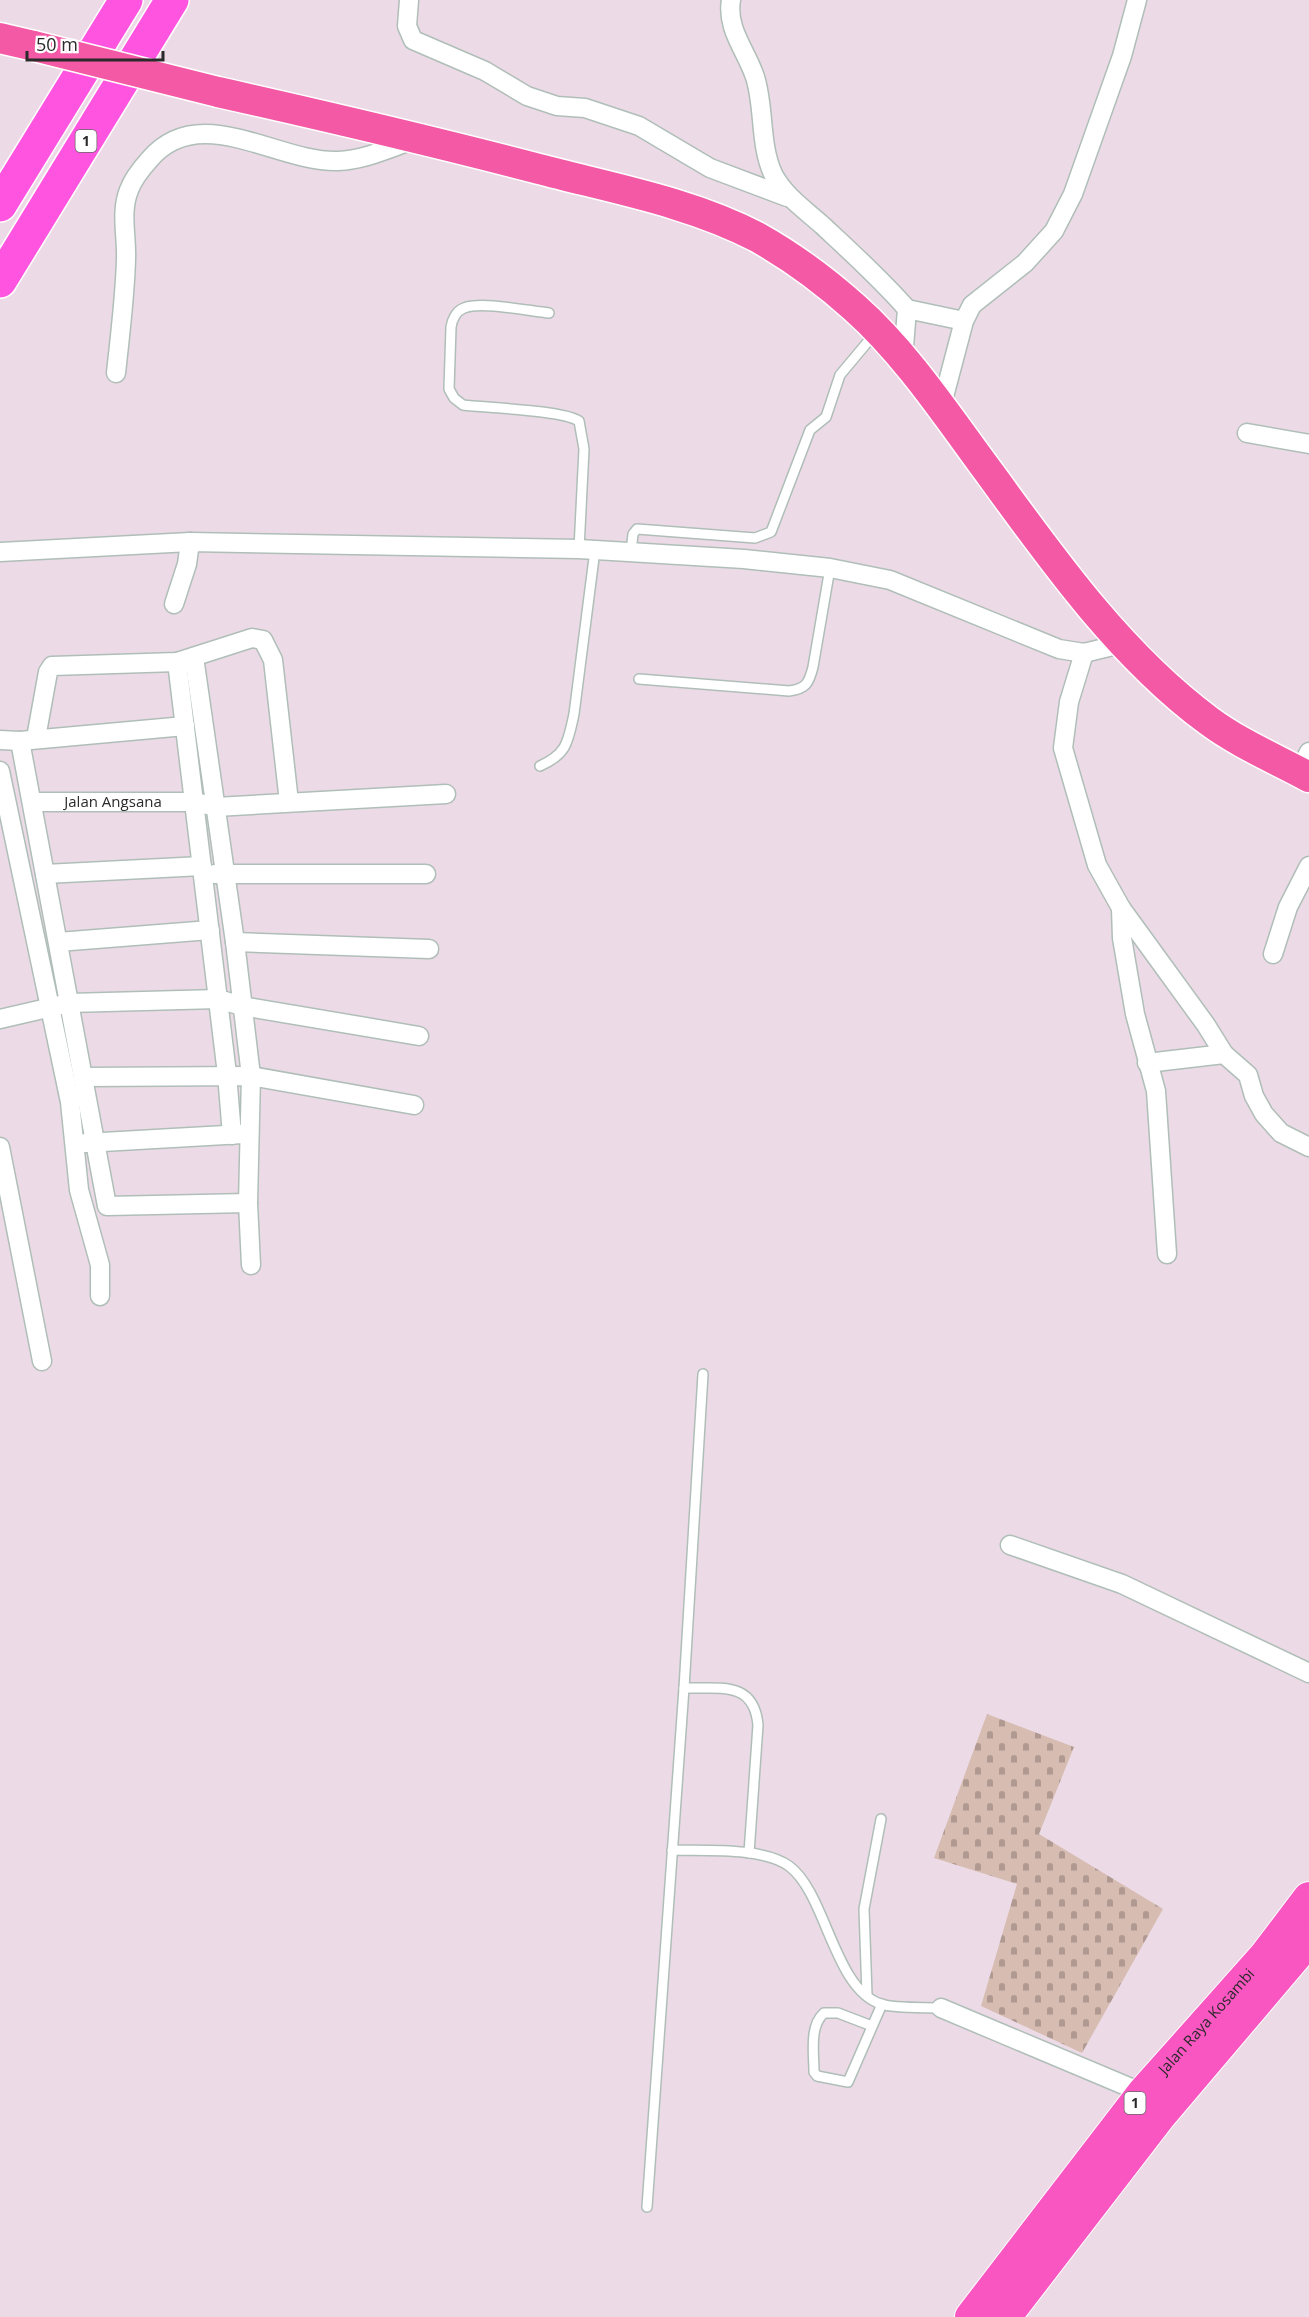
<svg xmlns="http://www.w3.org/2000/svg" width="1309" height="2317" font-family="'Open Sans',sans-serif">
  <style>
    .cemetery { fill: url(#cemetery-stones) }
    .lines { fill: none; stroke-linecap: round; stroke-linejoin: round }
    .service-casing { stroke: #b0beb8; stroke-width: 12 }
    .minor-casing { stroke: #b0beb8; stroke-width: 21 }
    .primary-casing { stroke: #fff; stroke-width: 33 }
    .trunk-casing { stroke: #fff; stroke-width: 34 }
    .motorway-casing { stroke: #fff; stroke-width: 36 }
    .service { stroke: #fff; stroke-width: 9 }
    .minor { stroke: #fff; stroke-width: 18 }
    .primary { stroke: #f359a4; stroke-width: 30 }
    .trunk { stroke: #f956c2; stroke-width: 32 }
    .motorway { stroke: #ff54df; stroke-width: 33 }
    .primary-bridge-casing { stroke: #fff; stroke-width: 33; stroke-linecap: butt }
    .primary-bridge { stroke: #f359a4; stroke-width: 30 }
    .labels { text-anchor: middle; stroke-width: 6; stroke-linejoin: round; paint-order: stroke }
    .shield { fill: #fff; stroke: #6a6a6a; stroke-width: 1.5 }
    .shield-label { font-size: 14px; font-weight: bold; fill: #2a2a2a }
    .street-label { font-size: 15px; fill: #2a2a2a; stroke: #fff }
  </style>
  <defs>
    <pattern id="cemetery-stones" width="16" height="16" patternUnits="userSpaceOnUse" patternTransform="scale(1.5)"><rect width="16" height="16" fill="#d7bcb2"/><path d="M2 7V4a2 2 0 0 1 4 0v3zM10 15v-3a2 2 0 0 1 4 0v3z" fill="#af9991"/></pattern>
  </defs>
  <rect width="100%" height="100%" fill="#ecdbe7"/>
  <path class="cemetery" d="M987,1714l87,33 -35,87 124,75 -81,144 -101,-47 36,-122 -83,-26z"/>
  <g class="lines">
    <g class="service-casing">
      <g id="service">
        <path d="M549,313c-20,-2 -68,-12 -85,-5 -8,3 -12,12 -13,19l-2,62 5,9 9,7c25,3 99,5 116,16l5,28 -5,100"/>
        <path d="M631,552l2,-18 4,-5 118,9 16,-6 39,-102 16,-13 14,-42 36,-43"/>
        <path d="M639,679l150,12c17,-2 20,-8 24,-24l17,-99"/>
        <path d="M540,766c27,-12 28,-24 34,-52l21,-164"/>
        <path d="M684,1688c35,1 70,-8 74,37l-9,128"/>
        <path d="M672,1850c33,1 91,-3 117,16 37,27 45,123 92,138 15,5 44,3 60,4"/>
        <path d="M867,1995l-3,-86 17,-90"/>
        <path d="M872,2026l-34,-13h-14c-15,13 -10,41 -10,59l3,4 31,6 34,-78"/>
        <path d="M647,2207l37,-519 19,-314"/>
      </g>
    </g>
    <g class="minor-casing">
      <g id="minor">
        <path d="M409,0l-2,26 6,14 72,31 42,25 30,10 28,2 54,18 71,42 77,29"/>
        <path d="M731,0c-5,29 15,50 24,77 10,31 4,69 19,99 12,21 30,33 48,49 29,27 59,54 85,84l-4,50"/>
        <path d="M907,309l57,12"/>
        <path d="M116,373c4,-38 9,-76 10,-114 1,-22 -6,-47 3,-69 4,-11 12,-21 20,-30 50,-60 128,3 189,1 26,-1 52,-13 75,-21"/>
        <path d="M941,408l23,-87 8,-16 53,-42 29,-32 19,-37 49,-138 15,-56"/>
        <path d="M1247,433l62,11"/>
        <path d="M0,552l190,-10 389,7 165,10 86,9 60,12 169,69 25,4 41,-10"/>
        <path d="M174,604l13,-40 3,-22"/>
        <path d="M1084,653l-15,49 -6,46 34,117 24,43 1,30 13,76 21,77 11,163"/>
        <path d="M194,657l41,285 16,134 -3,127 3,62"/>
        <path d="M177,662l50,412 5,61"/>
        <path d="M36,738l12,-66 4,-6 125,-4 75,-24 11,2 10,20 16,142"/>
        <path d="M0,740l20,1 165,-15"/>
        <path d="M20,741l87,465 141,-3"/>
        <path d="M0,771l70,331 9,88 21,75v31"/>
        <path d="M1299,772l10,-20"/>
        <path id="s1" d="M32,802h163l21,5 230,-13"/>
        <path d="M45,874l157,-8"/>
        <path d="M214,874h212"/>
        <path d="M1121,908l85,117 18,29"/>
        <path d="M58,942l152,-12"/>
        <path d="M235,942l194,7"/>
        <path d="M1273,954l15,-47 21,-41"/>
        <path d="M0,1019l69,-16 149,-4 24,7 177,30"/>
        <path d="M1147,1063l77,-9 24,21 6,21 10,18 17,19 28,14"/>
        <path d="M83,1077l168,-1 163,29"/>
        <path d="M85,1143l158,-9"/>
        <path d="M0,1147l42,214"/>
        <path d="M1010,1545l112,39 187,89"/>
        <path d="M941,2008l202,85"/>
      </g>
    </g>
    <g class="primary-casing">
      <g id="primary">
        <path d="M0,38l34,8"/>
        <path d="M218,92c107,24 214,49 321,77 72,19 151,33 218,68 34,19 69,45 98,71 52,46 95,112 136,167 63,87 131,182 218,246 31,23 67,38 100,56"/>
      </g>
    </g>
    <g class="trunk-casing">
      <g id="trunk">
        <path id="s2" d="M971,2317l172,-224 122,-137 44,-58"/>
        <path d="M1005,2317l154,-200 150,-177"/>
      </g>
    </g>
    <g class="motorway-casing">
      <g id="motorway">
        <path d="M0,205l126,-205"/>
        <path d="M0,281l172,-281"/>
      </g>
    </g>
    <use href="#service" class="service"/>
    <use href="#minor" class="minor"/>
    <use href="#primary" class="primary"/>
    <use href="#trunk" class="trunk"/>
    <use href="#motorway" class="motorway"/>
    <g class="primary-bridge-casing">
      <path id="primary-bridge" d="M34,46l184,46"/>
    </g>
    <use href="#primary-bridge" class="primary-bridge"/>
  </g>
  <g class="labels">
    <g class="shield">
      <rect x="75.5" y="130" width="21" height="22" rx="4.5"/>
      <rect x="1124.5" y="2092" width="21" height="22" rx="4.5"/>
    </g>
    <g class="shield-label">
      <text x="86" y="146">1</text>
      <text x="1135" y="2108">1</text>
    </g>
    <g class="street-label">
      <text dy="5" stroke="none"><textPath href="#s1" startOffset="81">Jalan Angsana</textPath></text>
      <text dy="5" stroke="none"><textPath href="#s2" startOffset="378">Jalan Raya Kosambi</textPath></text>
    </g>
  </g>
  <path d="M27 51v9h136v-9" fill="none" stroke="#2a2a2a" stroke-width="3"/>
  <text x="36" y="51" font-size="18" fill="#2a2a2a" stroke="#ffffff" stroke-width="4.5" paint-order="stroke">50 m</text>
</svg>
